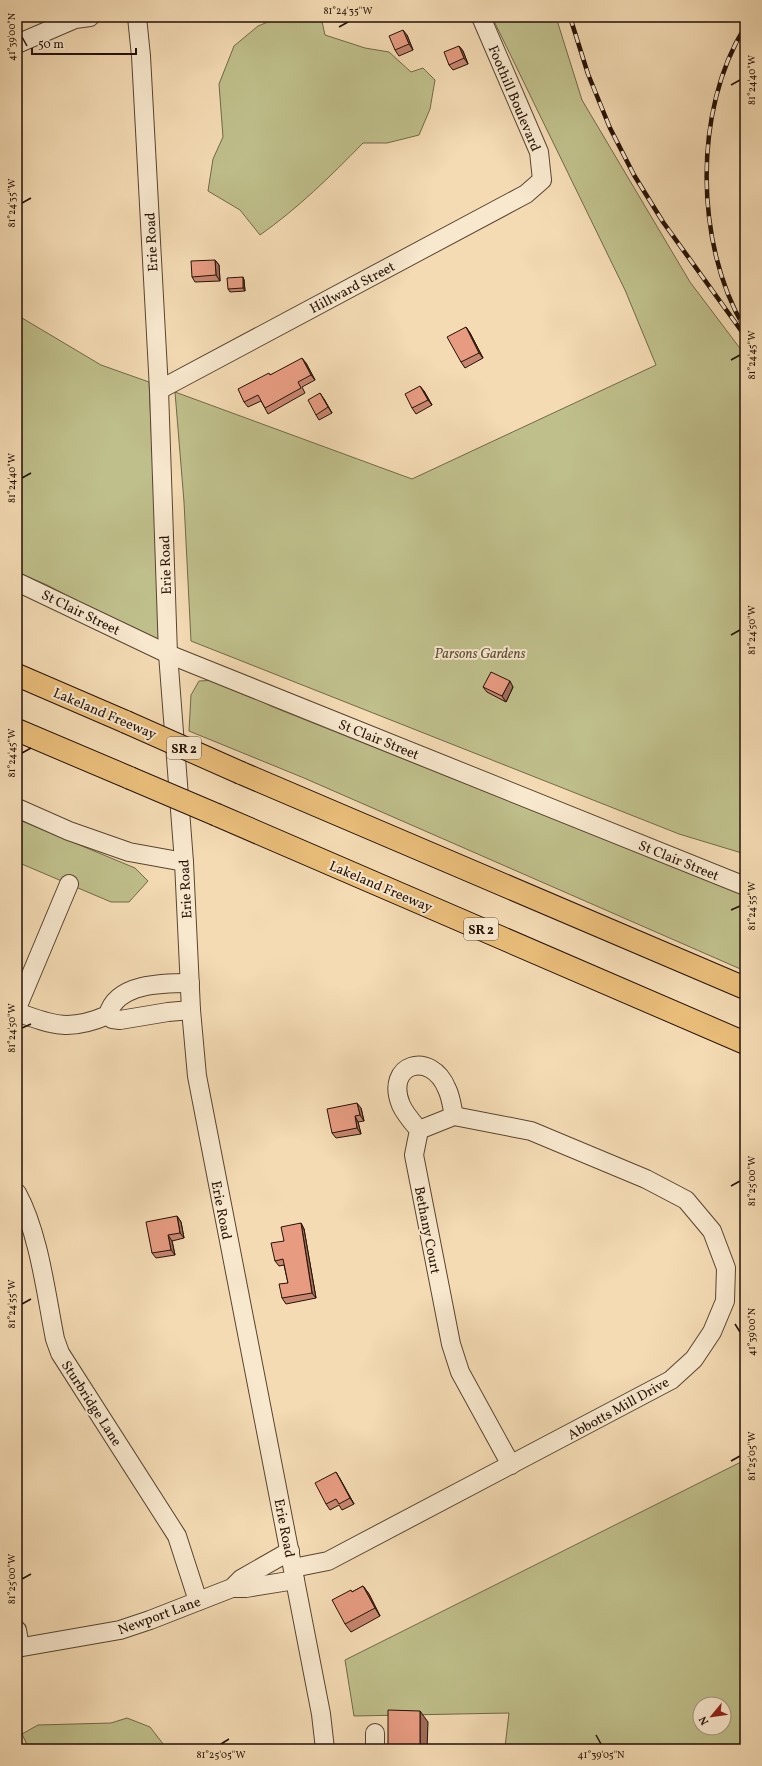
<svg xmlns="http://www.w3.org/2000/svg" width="762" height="1766" font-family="Vollkorn,serif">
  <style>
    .green { fill: #bfbf8b; stroke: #726848; fill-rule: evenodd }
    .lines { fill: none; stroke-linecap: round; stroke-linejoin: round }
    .minor-casing { stroke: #594431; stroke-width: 20 }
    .highway-casing { stroke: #251105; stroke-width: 24 }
    .minor { stroke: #f8e8ce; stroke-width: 18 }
    .highway { stroke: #eabe7a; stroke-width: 22 }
    .rail-casing { stroke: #251105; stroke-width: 4.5 }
    .rail { stroke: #f8e8ce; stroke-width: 3; stroke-dasharray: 9; stroke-linecap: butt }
    .highway-bridge-casing { stroke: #251105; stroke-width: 24; stroke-linecap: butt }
    .highway-bridge { stroke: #eabe7a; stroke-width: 22 }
    .wall { fill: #c78670; stroke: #251105 }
    .shaded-wall { fill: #a26d5b; stroke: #251105 }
    .building { fill: #e79c82; stroke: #251105 }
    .ticks { fill: none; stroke: #251105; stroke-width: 1.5 }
    .labels { text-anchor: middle; stroke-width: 4; stroke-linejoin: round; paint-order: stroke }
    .shield { fill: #f8e8ce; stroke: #645241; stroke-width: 1 }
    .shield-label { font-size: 13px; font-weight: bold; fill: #251105 }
    .street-label { font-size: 14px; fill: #251105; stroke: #f8e8ce }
    .park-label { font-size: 14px; font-style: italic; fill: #5b4e34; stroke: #f8e8ce }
    .neatline { fill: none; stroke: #251105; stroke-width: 1.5 }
    .ticks-label { font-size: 10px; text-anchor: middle; fill: #251105 }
  </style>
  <rect width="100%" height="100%" fill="#f4dbb4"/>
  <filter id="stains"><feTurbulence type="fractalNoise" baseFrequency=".005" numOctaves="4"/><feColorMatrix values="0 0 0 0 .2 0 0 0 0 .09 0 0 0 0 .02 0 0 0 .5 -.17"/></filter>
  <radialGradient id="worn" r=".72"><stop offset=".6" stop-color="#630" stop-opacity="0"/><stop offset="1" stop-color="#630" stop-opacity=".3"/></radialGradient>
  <g class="green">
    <path d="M280,17h41l4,18 40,13 24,4 22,20 12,-4 12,12 -5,29 -11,26 -32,8h-24c-32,33 -66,66 -103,92l-20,-25 -32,-19 5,-32 10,-22 -4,-53 15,-38 24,-20z"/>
    <path d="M492,17h64l26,83 108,182 55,73v499l-66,-20 -488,-193 -7,-139 -9,-110 237,87 244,-114 -31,-75z"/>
    <path d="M17,315l84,50 48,17 12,263 -114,-60 -30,-13z"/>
    <path d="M218,680l55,27 472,188v76l-441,-193 -115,-47 2,-36 8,-14z"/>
    <path d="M17,819l118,49 13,13 -19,21h-18l-94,-40z"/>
    <path d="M745,1460v289h-226l-14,-2 4,-34 -155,3 -9,-56zM700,1704h24v24h-24z"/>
    <path d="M127,1718l23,9 17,22h-138l-7,-15 16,-9 73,-2z"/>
  </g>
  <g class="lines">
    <g class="minor-casing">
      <g id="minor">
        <path d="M137,17l4,39 18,334 9,264 16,208 7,148 6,66 124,638 4,35"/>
        <path d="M17,44l58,-25 15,-2"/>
        <path d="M159,390l367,-196 16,-14 -3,-28 -58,-135"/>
        <path d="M17,582l151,72 577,232"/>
        <path d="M17,808l52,23 60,21 55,10"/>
        <path d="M17,1008l52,-124"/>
        <path d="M17,1012c37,14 54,19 91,3"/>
        <path d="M108,1015c8,-32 55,-32 82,-32"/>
        <path d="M108,1015l4,4 8,1 48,-8 23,-2"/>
        <path d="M454,1116c-2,-9 -3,-19 -7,-27 -16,-40 -63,-25 -46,16 4,9 12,18 18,25l-5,25 37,189 9,28 51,93"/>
        <path d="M17,1193c22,40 29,101 38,146l5,14 117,183 21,65"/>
        <path d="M293,1568l35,-7 343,-181 23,-21 18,-27 13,-31 1,-33 -14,-37 -26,-31 -40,-21 -115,-48 -77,-15 -35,14"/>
        <path d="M232,1588h14l49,-8"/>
        <path d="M17,1630l3,17"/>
        <path d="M17,1648l103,-18 30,-10 82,-32 9,-9 49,-28"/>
        <path d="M375,1733v16"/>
      </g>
    </g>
    <g class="highway-casing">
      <g id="highway">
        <path d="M17,675l109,47"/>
        <path d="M17,730l113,48"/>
        <path d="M241,773l504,215"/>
        <path d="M217,815l528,228"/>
      </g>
    </g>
    <use href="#minor" class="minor"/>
    <use href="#highway" class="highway"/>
    <g class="rail-casing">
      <g id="rail">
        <path d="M570,17l18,57 22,54 24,47 29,47 82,114"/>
        <path d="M744,327c-49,-83 -51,-217 1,-300"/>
      </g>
    </g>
    <use href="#rail" class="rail"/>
    <g class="highway-bridge-casing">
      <g id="highway-bridge">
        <path d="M126,722l115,51"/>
        <path d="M130,778l87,37"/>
      </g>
    </g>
    <use href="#highway-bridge" class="highway-bridge"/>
  </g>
  <g class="wall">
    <path d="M407,35l6,15 -14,6 -4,-6z"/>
    <path d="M459,46l4,5 5,13 -15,6 -4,-5z"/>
    <path d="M215,260l4,5 1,16 -25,1 -3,-5z"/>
    <path d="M243,277l1,3 1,11 -15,1 -2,-3z"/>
    <path d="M466,327l4,6 13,25 -18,10 -4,-6z"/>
    <path d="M306,363l9,17 -13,7 3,6 -37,21 -7,-13 -13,6 -4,-5 26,-27z"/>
    <path d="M424,391l8,14 -16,9 -4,-6z"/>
    <path d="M324,399l8,14 -13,7 -3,-5z"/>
    <path d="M483,687h30l-7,15 -19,-10z"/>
    <path d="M361,1108l3,13 -6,1 3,12 -25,4 -4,-5z"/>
    <path d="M177,1216l4,6 3,16 -12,3 3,14 -19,3 -4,-5z"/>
    <path d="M301,1223l3,6 12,69 -30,6 -4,-6 6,-15 -4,-18 -5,1 -4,-5 9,-20z"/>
    <path d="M339,1477l15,27 -12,6 -3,-5 -9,5 -4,-6z"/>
    <path d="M363,1586l6,8 11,22 -29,16 -6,-8 7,-32z"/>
  </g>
  <g class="shaded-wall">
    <path d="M403,30l4,5 6,15 -4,-6z"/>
    <path d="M459,46l4,5 5,13 -4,-6z"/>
    <path d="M215,260l4,5 1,16 -4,-6z"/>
    <path d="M243,277l1,3 1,11 -2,-3z"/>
    <path d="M466,327l4,6 13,25 -4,-5z"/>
    <path d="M302,358l4,5 9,17 -4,-5z"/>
    <path d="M420,386l4,5 8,14 -4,-5z"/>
    <path d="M320,393l4,6 8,14 -4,-6z"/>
    <path d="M510,681l3,6 -7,15 -4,-6z"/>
    <path d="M357,1103l4,5 3,13 -4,-6z"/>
    <path d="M355,1116l3,6 3,12 -4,-6z"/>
    <path d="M177,1216l4,6 3,16 -4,-5z"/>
    <path d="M301,1223l3,6 12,69 -4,-5z"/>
    <path d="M168,1235l4,6 3,14 -4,-5z"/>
    <path d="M336,1472l3,5 15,27 -4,-6z"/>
    <path d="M363,1586l6,8 11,22 -5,-8z"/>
    <path d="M420,1711l8,11 -1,27h-7z"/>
  </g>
  <g class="building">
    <path d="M403,30l6,14 -14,6 -6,-14z"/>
    <path d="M459,46l5,12 -15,7 -5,-13z"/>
    <path d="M215,260l1,15 -24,2 -1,-16z"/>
    <path d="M243,277v11l-15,1 -1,-11z"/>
    <path d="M466,327l13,26 -18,9 -14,-25z"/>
    <path d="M302,358l9,17 -13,7 3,6 -36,20 -7,-13 -14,7 -6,-13 31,-16 1,2z"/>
    <path d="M420,386l8,14 -16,8 -7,-14z"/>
    <path d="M320,393l8,14 -12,8 -8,-15z"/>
    <path d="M491,672l19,9 -8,15 -19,-9z"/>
    <path d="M357,1103l3,12 -5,1 2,12 -25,5 -5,-24z"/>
    <path d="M177,1216l3,17 -12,2 3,15 -19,3 -6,-31z"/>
    <path d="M301,1223l11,70 -30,5 -3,-14 9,-1 -5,-24 -8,2 -4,-18 13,-2 -3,-14z"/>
    <path d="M336,1472l14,26 -11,6 -3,-5 -10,5 -11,-21z"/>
    <path d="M363,1586l12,22 -30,16 -13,-24 19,-10 1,2z"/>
    <path d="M388,1710l32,1v38h-32z"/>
  </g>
  <path class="ticks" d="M339,27l9,-5M22,37l5,9M731,85l9,-5M22,203l9,-5M731,360l9,-5M22,478l9,-5M731,635l9,-5M22,753l9,-5M731,910l9,-4M22,1028l9,-4M731,1186l9,-5M22,1304l9,-5M735,1324l5,8M731,1461l9,-5M22,1579l9,-5M596,1735l5,9M221,1744l8,-5"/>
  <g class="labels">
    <g class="shield">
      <rect x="167" y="737" width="34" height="22" rx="3"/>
      <rect x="464" y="918" width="34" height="22" rx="3"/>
    </g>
    <g class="shield-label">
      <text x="184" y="753">SR 2</text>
      <text x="481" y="934">SR 2</text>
    </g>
    <g class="street-label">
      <text transform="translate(515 98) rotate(67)" y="5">Foothill Boulevard</text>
      <text transform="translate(151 242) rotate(-93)" y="5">Erie Road</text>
      <text transform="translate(352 287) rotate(-28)" y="5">Hillward Street</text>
      <text transform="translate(165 565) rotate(-92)" y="5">Erie Road</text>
      <text transform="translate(81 612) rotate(26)" y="5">St Clair Street</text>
      <text transform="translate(105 713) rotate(23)" y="5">Lakeland Freeway</text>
      <text transform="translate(379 739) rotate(22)" y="5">St Clair Street</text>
      <text transform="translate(679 860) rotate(22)" y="5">St Clair Street</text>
      <text transform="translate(381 886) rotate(23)" y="5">Lakeland Freeway</text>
      <text transform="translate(185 889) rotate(-93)" y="5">Erie Road</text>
      <text transform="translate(222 1210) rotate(79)" y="5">Erie Road</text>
      <text transform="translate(428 1230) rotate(79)" y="5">Bethany Court</text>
      <text transform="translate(92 1403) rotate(57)" y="5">Sturbridge Lane</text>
      <text transform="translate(618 1408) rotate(-29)" y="5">Abbotts Mill Drive</text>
      <text transform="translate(285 1528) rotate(79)" y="5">Erie Road</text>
      <text transform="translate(159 1615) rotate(-20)" y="5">Newport Lane</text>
    </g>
    <g class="park-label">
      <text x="480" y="658">Parsons Gardens</text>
    </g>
  </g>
  <rect width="762" height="1766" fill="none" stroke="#f4dbb4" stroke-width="44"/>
  <g transform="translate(712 1716) rotate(241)"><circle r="19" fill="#f8e8ce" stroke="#a4927e"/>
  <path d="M0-3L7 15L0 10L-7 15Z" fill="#8f2418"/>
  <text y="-6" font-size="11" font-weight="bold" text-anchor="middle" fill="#251105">N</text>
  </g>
  <path d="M32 48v6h104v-6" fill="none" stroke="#251105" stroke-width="2"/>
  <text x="38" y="48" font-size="12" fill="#251105" stroke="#f8e8ce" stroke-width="3" paint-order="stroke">50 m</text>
  <rect x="22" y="22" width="718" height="1722" class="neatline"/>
  <g class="ticks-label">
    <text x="348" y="14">81°24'35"W</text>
    <text transform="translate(11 37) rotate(-90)" y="4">41°39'00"N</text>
    <text transform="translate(751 80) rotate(-90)" y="4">81°24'40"W</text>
    <text transform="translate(11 203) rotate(-90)" y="4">81°24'35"W</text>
    <text transform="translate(751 355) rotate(-90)" y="4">81°24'45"W</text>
    <text transform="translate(11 478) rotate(-90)" y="4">81°24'40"W</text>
    <text transform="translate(751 630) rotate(-90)" y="4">81°24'50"W</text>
    <text transform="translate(11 753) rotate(-90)" y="4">81°24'45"W</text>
    <text transform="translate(751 906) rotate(-90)" y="4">81°24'55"W</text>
    <text transform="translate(11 1028) rotate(-90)" y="4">81°24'50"W</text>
    <text transform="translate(751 1181) rotate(-90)" y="4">81°25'00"W</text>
    <text transform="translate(11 1304) rotate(-90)" y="4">81°24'55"W</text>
    <text transform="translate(751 1332) rotate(-90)" y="4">41°39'00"N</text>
    <text transform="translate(751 1456) rotate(-90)" y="4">81°25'05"W</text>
    <text transform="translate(11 1579) rotate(-90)" y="4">81°25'00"W</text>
    <text x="221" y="1758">81°25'05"W</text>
    <text x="601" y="1758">41°39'05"N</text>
  </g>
  <rect width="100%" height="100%" filter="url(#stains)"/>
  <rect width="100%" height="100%" fill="url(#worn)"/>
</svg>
